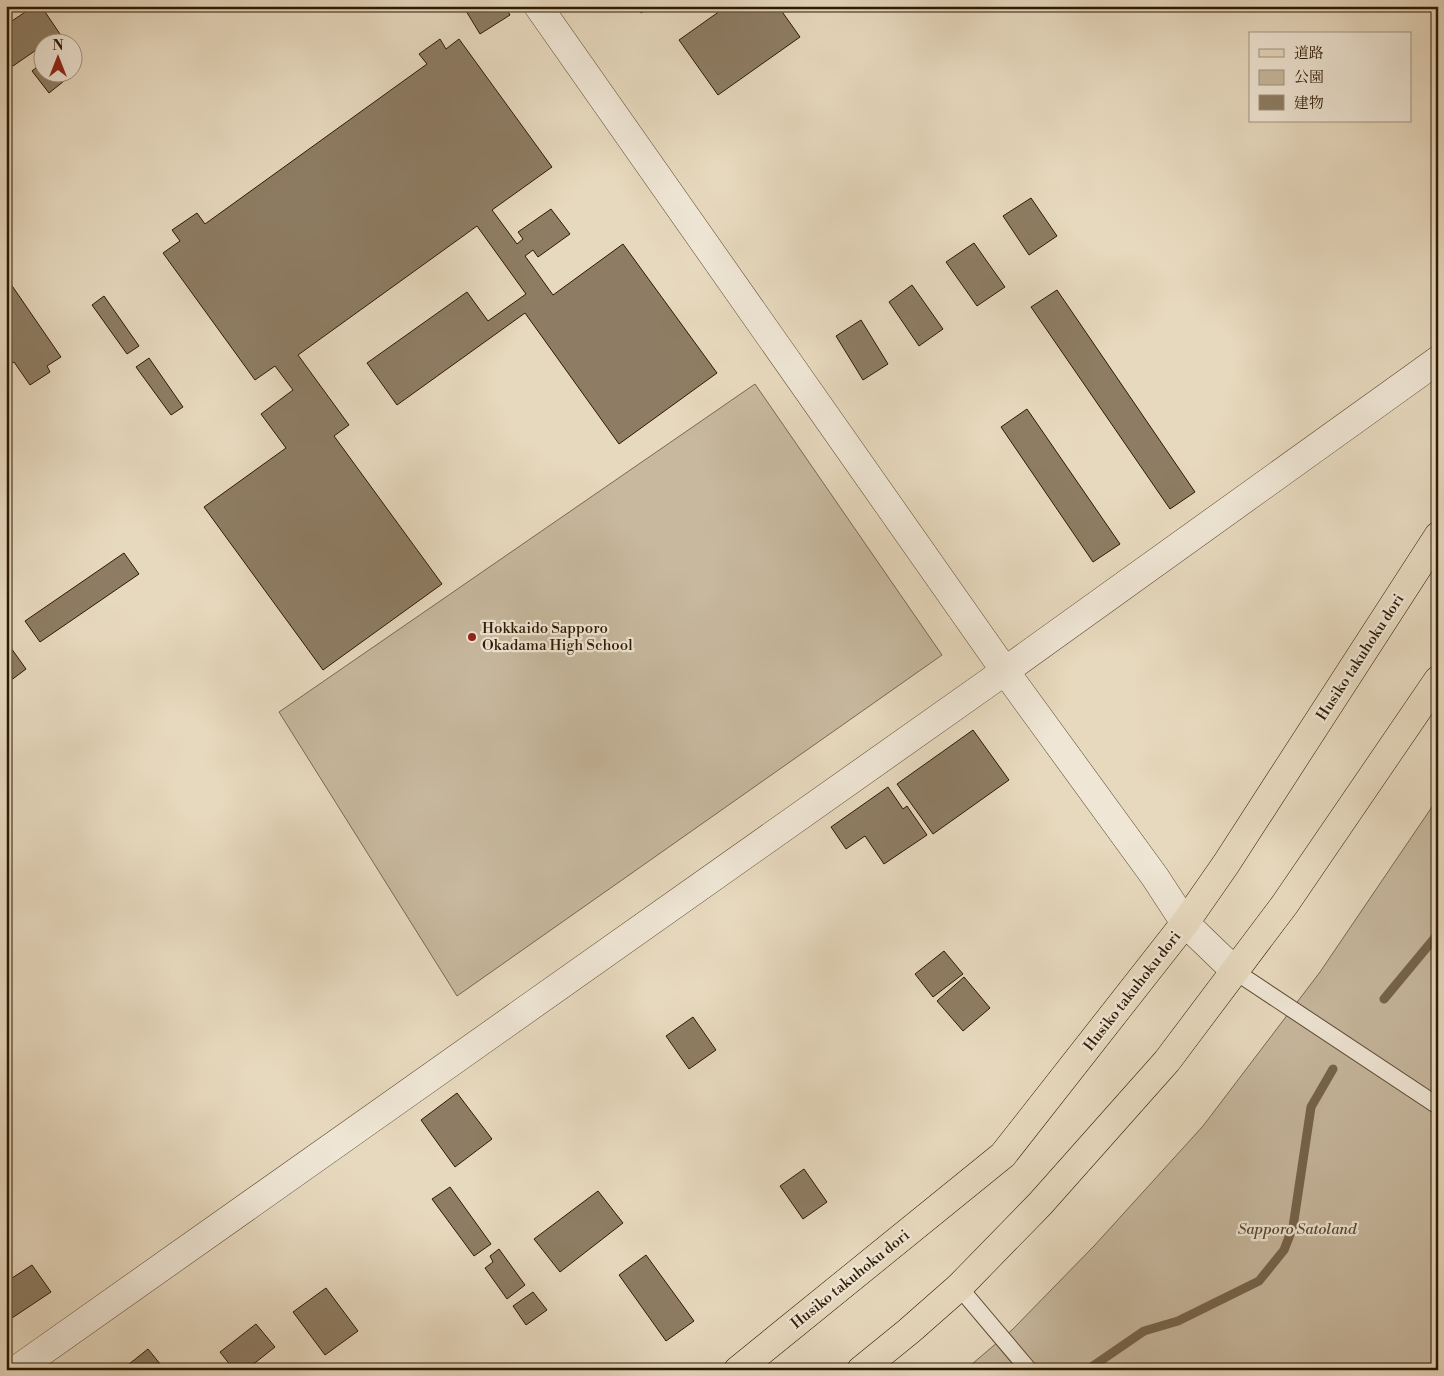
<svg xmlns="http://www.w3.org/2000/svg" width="1444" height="1376" font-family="'Libre Bodoni','Noto Serif JP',serif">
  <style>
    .green { fill: #c7b89e; stroke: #7a6850 }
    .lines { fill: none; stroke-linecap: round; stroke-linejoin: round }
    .stream { stroke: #77654c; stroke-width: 9 }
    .building { fill: #8e7d64; stroke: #2d1902 }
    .service-casing { stroke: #5c4931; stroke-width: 18 }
    .minor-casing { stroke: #5c4931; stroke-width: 29 }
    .primary-casing { stroke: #2d1902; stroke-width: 29 }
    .service { stroke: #efe6d5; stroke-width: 16 }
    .minor { stroke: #efe6d5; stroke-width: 28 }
    .primary { stroke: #e7d9be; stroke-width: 28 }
    .poi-dot { fill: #8f2418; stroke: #efe6d5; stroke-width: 2 }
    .labels { text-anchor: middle; stroke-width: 4.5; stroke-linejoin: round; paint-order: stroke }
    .poi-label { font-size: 15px; fill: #2d1902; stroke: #efe6d5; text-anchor: start }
    .street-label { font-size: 15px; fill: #2d1902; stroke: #efe6d5 }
    .park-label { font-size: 15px; font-style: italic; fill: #5b4931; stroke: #efe6d5 }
  </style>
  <rect width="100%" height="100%" fill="#e7d9be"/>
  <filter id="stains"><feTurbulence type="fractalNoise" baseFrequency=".004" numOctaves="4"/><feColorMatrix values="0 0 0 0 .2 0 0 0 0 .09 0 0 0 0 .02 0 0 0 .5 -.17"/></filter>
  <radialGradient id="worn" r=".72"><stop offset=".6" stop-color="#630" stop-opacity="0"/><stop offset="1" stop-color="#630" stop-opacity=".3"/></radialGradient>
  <g class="green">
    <path d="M755,384l187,271 -485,341 -178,-284z"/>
    <path d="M1438,798v572h-473l47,-40 82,-84 109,-120 117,-154z"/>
  </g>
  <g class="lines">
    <g class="stream">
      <path d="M1384,999l54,-65"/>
      <path d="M1093,1366l51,-35 34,-10 81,-40 25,-31 9,-23 18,-120 22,-38"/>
    </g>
  </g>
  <g class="building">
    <path d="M34,6h7l19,28 -12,8h-6v4l-29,20 -7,-9v-32z"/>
    <path d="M463,6h42l5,9 -30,19z"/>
    <path d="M636,6h15l-10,7z"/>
    <path d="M727,6h51l22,31 -82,58 -39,-55z"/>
    <path d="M440,39l6,10 13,-10 93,128 -60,43 25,34 6,-5 -5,-7 33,-23 19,25 -32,23 -5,-7 -8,6 28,39 70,-51 94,129 -98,71 -94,-131 -128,92 -30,-42 100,-71 21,29 38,-27 -49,-68 -179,129 51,70 -15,11 108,148 -119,86 -119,-163 82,-59 -25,-34 32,-24 -18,-24 -20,14 -92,-127 17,-12 -8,-11 25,-17 8,11 222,-160 -8,-10z"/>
    <path d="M42,63v9h30l2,1 -25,20 -17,-22z"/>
    <path d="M1031,198l26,38 -28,19 -26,-39z"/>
    <path d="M974,243l31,44 -28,19 -31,-44z"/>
    <path d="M6,277l55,80 -14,9 3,6 -20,13 -16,-23 -8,5z"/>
    <path d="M912,285l31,44 -24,17 -30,-44z"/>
    <path d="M1057,290l138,202 -25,17 -139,-202z"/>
    <path d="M104,296l35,50 -12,8 -35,-49z"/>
    <path d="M861,320l27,44 -25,16 -27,-44z"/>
    <path d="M149,358l34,49 -12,8 -35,-48z"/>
    <path d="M1027,409l93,135 -27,18 -92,-135z"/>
    <path d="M124,553l15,21 -99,68 -15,-21z"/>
    <path d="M6,641l20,28 -20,15z"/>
    <path d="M973,730l36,50 -76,54 -36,-50z"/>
    <path d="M888,787l15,22 4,-3 20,29 -43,29 -19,-28 -19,13 -15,-22z"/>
    <path d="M944,951l19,23 -30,23 -18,-23z"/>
    <path d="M964,977l26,31 -27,23 -26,-30z"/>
    <path d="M693,1017l23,33 -27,19 -23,-33z"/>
    <path d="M457,1093l35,46 -37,28 -34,-47z"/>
    <path d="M804,1169l23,33 -24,17 -23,-33z"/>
    <path d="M450,1187l41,57 -17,12 -42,-57z"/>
    <path d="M598,1191l25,32 -63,49 -26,-33z"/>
    <path d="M499,1249l26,36 -18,14 -22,-31 8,-6 -3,-6z"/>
    <path d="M646,1255l48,66 -28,20 -47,-66z"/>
    <path d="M32,1265l19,27 -45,30v-40z"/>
    <path d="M326,1288l32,43 -33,24 -32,-43z"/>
    <path d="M533,1292l14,18 -21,15 -13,-19z"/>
    <path d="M256,1324l19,23 -29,23h-12l-14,-18z"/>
    <path d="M148,1349l17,21h-39l-2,-2z"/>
  </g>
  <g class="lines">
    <g class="service-casing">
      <g id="service">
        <path d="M1236,972l202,134"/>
        <path d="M959,1287l70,83"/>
      </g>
    </g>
    <g class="minor-casing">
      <g id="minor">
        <path d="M538,6l467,665 150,206 30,46 51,49"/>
        <path d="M16,1370l989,-699 433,-311"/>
      </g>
    </g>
    <g class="primary-casing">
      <g id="primary">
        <path d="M738,1370l265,-215 182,-232 41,-59 212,-328"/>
        <path d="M861,1370l48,-39 50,-44 81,-83 127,-143 118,-157 153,-224"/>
      </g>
    </g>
    <use href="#service" class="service"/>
    <use href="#minor" class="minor"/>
    <use href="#primary" class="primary"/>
  </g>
  <circle class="poi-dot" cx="472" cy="637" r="5"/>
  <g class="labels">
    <g class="poi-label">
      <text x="482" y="633">Hokkaido Sapporo<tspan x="482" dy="17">Okadama High School</tspan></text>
    </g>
    <g class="street-label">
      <text transform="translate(1360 657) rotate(-57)" y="5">Husiko takuhoku dori</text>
      <text transform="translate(1132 991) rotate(-52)" y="5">Husiko takuhoku dori</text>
      <text transform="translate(850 1279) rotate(-39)" y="5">Husiko takuhoku dori</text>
    </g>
    <g class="park-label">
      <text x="1297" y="1234">Sapporo Satoland</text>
    </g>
  </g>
  <rect width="1444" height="1376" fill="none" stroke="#e7d9be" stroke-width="25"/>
  <rect x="8" y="8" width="1429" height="1361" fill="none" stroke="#2d1902" stroke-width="2.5"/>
  <rect x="12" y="12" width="1419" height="1351" fill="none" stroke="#2d1902"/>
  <rect x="1249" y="32" width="162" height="90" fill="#efe6d5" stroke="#a19481"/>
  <rect x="1259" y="49" width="25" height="8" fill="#e7d9be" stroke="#a19481"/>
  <text x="1294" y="58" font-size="15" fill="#2d1902">道路</text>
  <rect x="1259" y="70" width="25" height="15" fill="#c7b89e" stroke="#a19481"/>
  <text x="1294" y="82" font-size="15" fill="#2d1902">公園</text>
  <rect x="1259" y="95" width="25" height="15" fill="#8e7d64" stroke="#a19481"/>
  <text x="1294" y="108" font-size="15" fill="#2d1902">建物</text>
  <g transform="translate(58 58)"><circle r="24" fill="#efe6d5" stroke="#a19481"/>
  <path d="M0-4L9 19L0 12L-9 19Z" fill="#8f2418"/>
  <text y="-8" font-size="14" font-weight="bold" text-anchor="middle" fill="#2d1902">N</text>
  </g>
  <rect width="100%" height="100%" filter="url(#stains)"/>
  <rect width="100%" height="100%" fill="url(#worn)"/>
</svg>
